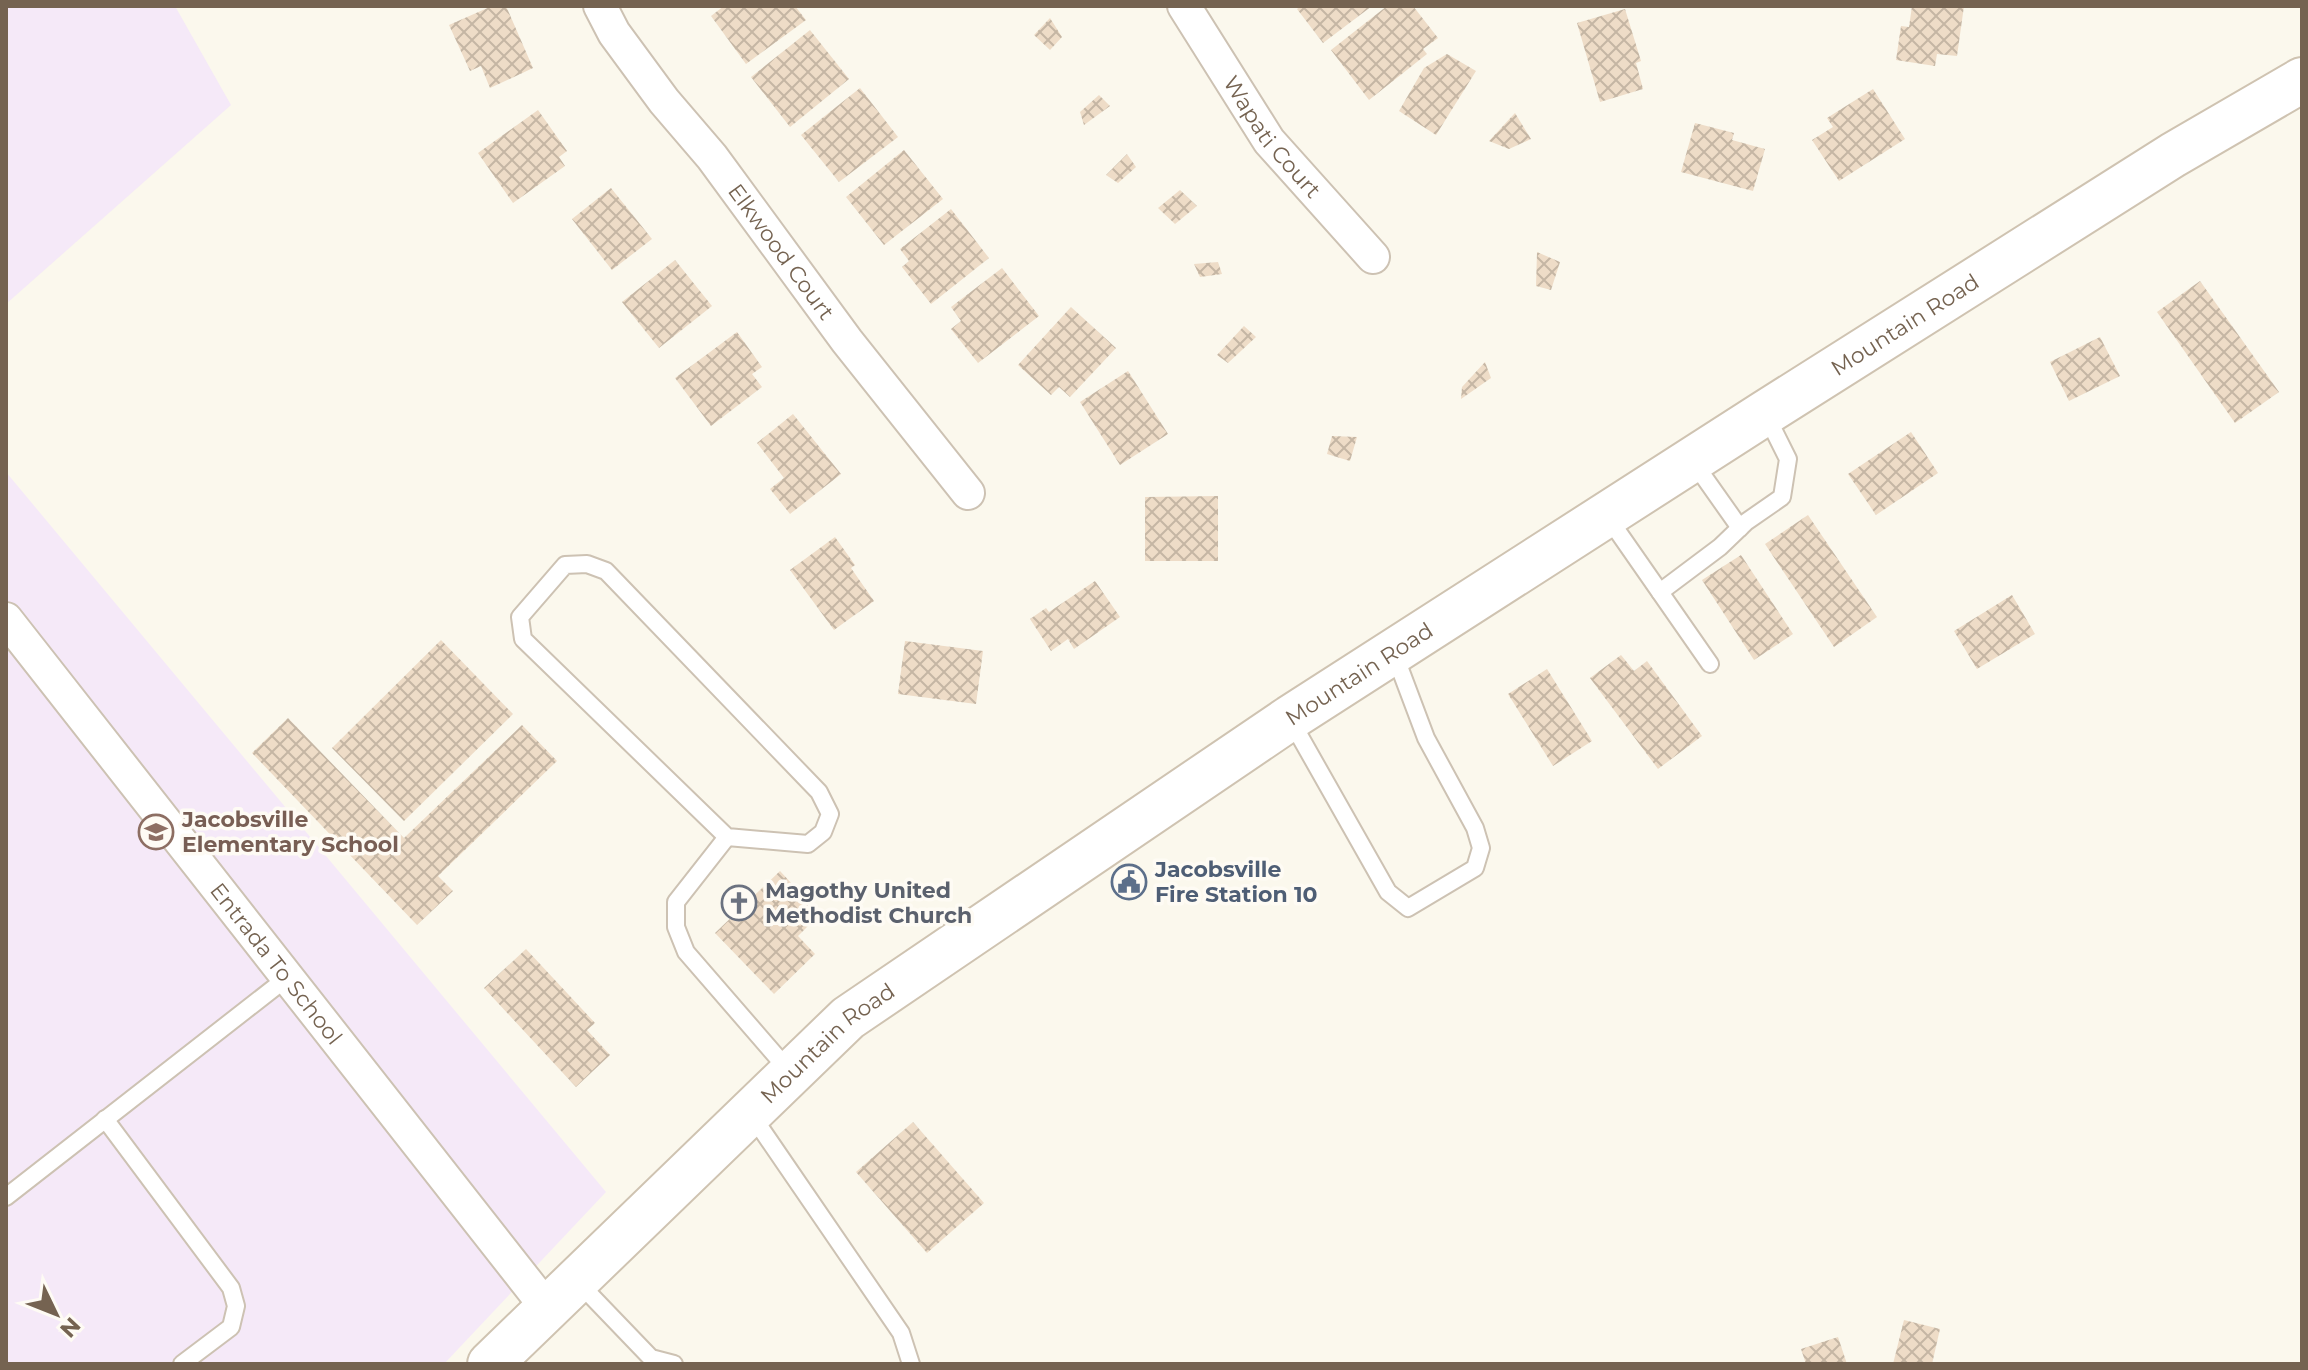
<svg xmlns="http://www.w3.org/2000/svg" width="2308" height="1370" font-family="Montserrat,sans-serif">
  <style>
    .education { fill: #f5e9f8 }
    .building { fill: url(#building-cross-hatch) }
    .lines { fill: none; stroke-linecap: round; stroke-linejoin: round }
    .service-casing { stroke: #cdc2b3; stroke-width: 20 }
    .minor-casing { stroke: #cdc2b3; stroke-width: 36 }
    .secondary-casing { stroke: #cfc3b1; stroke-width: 48 }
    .service { stroke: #fff; stroke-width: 16 }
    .minor { stroke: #fff; stroke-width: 32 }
    .secondary { stroke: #fff; stroke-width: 44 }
    .labels { text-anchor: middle; stroke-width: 7; stroke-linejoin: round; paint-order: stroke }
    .street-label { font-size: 22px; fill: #756351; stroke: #fefbf4 }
    .education-label { font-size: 22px; font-weight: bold; fill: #785e54; stroke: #fefbf4; text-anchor: start }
    .service-label { font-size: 22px; font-weight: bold; fill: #4e5e75; stroke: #fefbf4; text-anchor: start }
    .worship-label { font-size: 22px; font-weight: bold; fill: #5b616d; stroke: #fefbf4; text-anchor: start }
  </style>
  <defs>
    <pattern id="building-cross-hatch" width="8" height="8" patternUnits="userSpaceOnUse" patternTransform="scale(2)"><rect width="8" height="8" fill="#eedcc7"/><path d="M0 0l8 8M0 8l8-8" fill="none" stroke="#c5b6a4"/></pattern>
  </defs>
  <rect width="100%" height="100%" fill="#fbf8ed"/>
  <g class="education">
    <path d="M6,6h169l56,99 -225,199z"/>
    <path d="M6,472l600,720 -162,172h-438z"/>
  </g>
  <g class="building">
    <path d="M492,6h14l27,62 -43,20 -9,-22 -11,5 -21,-46z"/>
    <path d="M724,6h71l11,14 -60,44 -35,-48z"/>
    <path d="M1301,6h71l-49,37 -26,-34z"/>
    <path d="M1387,6h26l25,32 -15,11 4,5 -58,46 -38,-50z"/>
    <path d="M1912,6h52l-7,50 -20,-2 -2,12 -39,-6 5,-34 8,1z"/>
    <path d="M1625,9l16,52 -5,2 7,26 -43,13 -23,-79z"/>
    <path d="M1050,18l12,19 -12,13 -16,-15z"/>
    <path d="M810,30l39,49 -59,48 -39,-50z"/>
    <path d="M1447,54l29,17 -40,64 -37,-24 25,-43z"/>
    <path d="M860,88l38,49 -59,45 -38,-47z"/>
    <path d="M1873,89l32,50 -66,42 -27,-41 21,-13 -6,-9z"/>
    <path d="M1099,95l11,11 -26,19 -4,-13z"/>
    <path d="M538,110l29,41 -8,6 6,9 -52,37 -35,-50z"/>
    <path d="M1515,113l16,26 -22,10 -20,-8z"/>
    <path d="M1695,123l39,10 -2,7 33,9 -12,42 -72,-19z"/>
    <path d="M904,150l39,49 -59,46 -38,-48z"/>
    <path d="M1127,154l9,13 -18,16 -12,-8z"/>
    <path d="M611,188l41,51 -40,31 -40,-51z"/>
    <path d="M1180,190l17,16 -22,18 -17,-16z"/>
    <path d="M951,209l38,49 -58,46 -29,-37 7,-6 -9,-12z"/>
    <path d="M1537,252l23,10 -9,28 -15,-4z"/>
    <path d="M675,260l37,46 -53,42 -37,-46z"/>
    <path d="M1218,262l4,12 -22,3 -6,-13z"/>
    <path d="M1002,268l37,48 -61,47 -27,-34 10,-8 -10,-14z"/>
    <path d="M2200,281l79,111 -44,31 -78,-111z"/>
    <path d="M1071,307l45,41 -46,49 -11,-10 -8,8 -33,-30z"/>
    <path d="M1244,326l12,11 -28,26 -11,-8z"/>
    <path d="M737,332l25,35 -10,7 10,13 -51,39 -36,-48z"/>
    <path d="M2100,337l20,39 -51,25 -19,-39z"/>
    <path d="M1485,362l6,16 -30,21 1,-12z"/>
    <path d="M1128,371l40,63 -48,31 -40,-63z"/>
    <path d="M793,414l48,60 -51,40 -20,-25 14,-11 -27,-35z"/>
    <path d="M1911,432l27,41 -62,42 -28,-41z"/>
    <path d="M1332,436l25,1 -7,24 -23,-7z"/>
    <path d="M1218,496v65h-73v-64z"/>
    <path d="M1808,515l69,102 -43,30 -69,-103z"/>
    <path d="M835,537l20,28 -4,3 23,33 -40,29 -44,-60z"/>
    <path d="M1741,555l52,79 -39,26 -52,-80z"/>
    <path d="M1095,581l25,36 -46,32 -6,-10 -17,12 -21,-32 16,-11 3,4z"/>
    <path d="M2012,595l23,39 -58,35 -23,-38z"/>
    <path d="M441,640l72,74 -109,107 -72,-73z"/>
    <path d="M905,641l78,10 -7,53 -78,-10z"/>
    <path d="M1621,655l13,16 13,-10 55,75 -44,33 -68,-91z"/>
    <path d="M1547,669l45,72 -39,25 -45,-72z"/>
    <path d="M288,718l116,120 118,-113 35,36 -119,115 15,15 -36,34 -165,-172z"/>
    <path d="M780,871l40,43 -22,22 17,18 -41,40 -59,-61z"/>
    <path d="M526,949l69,74 -8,7 23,25 -34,32 -92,-99z"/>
    <path d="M913,1122l71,81 -57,50 -71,-81z"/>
    <path d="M1904,1320l36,9 -8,35h-39z"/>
    <path d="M1838,1337l9,27h-41l-5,-15z"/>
  </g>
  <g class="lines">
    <g class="service-casing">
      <g id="service">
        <path d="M1692,460l48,68"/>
        <path d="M1607,516l103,148"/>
        <path d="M587,564l19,7 213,221 11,22 -7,18 -15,12 -81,-7 -204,-198 -3,-22 45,-52z"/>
        <path d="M1660,592l60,-45 26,-25 36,-25 6,-38 -22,-44"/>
        <path d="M1290,719l98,173 20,16 67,-40 6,-20 -6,-20 -49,-90 -32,-85"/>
        <path d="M727,837l-51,65v25l10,25 104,120"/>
        <path d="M751,1114l150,219 10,31"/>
        <path d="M105,1119l126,169 5,18 -5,21 -49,37"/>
        <path d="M6,1197l282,-220"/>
        <path d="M577,1281l74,77 23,6"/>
      </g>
    </g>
    <g class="minor-casing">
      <g id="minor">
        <path id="s1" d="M600,6l14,27 50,68 48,56 135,184 121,152"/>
        <path id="s2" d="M1184,6l85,135 104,116"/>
        <path id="s3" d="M6,619l541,689"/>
      </g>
    </g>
    <g class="secondary-casing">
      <g id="secondary">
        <path id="s4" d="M490,1364l358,-346 442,-300 475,-305 408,-258 129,-75"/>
      </g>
    </g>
    <use href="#service" class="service"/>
    <use href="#minor" class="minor"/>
    <use href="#secondary" class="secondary"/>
  </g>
  <defs>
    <g id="school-ring" transform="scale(1.8)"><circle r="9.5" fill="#fefbf4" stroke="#8d6e63" stroke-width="1.5"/><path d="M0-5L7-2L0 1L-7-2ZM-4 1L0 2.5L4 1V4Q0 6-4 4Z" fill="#8d6e63"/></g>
    <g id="civic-ring" transform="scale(1.8)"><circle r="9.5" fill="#fefbf4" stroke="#5c6f8a" stroke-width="1.5"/><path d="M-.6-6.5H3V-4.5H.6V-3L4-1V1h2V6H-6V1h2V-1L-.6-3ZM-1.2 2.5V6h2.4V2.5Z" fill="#5c6f8a"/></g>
    <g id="church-ring" transform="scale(1.8)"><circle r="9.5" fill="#fefbf4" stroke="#6b7280" stroke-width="1.5"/><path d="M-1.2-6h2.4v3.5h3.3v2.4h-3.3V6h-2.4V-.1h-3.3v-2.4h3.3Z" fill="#6b7280"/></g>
  </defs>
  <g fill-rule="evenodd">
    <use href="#school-ring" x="156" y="832"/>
    <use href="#civic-ring" x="1129" y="882"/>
    <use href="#church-ring" x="739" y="903"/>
  </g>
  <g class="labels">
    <g class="street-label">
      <text dy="8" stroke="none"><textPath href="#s2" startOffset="158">Wapati Court</textPath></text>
      <text dy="8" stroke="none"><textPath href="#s1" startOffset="306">Elkwood Court</textPath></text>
      <text dy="8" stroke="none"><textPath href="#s4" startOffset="1762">Mountain Road</textPath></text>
      <text dy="8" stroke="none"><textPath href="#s4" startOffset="1114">Mountain Road</textPath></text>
      <text dy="8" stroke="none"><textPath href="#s3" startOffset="438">Entrada To School</textPath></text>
      <text dy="8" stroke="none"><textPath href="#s4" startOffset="466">Mountain Road</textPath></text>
    </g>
    <g class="education-label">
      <text x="182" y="827">Jacobsville<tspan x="182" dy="25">Elementary School</tspan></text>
    </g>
    <g class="service-label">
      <text x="1155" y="877">Jacobsville<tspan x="1155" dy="25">Fire Station 10</tspan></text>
    </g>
    <g class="worship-label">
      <text x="765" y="898">Magothy United<tspan x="765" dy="25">Methodist Church</tspan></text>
    </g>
  </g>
  <rect width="2308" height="1370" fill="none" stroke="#756351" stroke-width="16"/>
  <g transform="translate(56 1314) rotate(133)" stroke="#fefbf4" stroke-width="6" paint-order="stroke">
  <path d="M0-6L14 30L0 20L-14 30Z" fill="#756351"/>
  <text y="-12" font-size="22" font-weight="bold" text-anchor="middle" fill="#756351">N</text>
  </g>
</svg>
